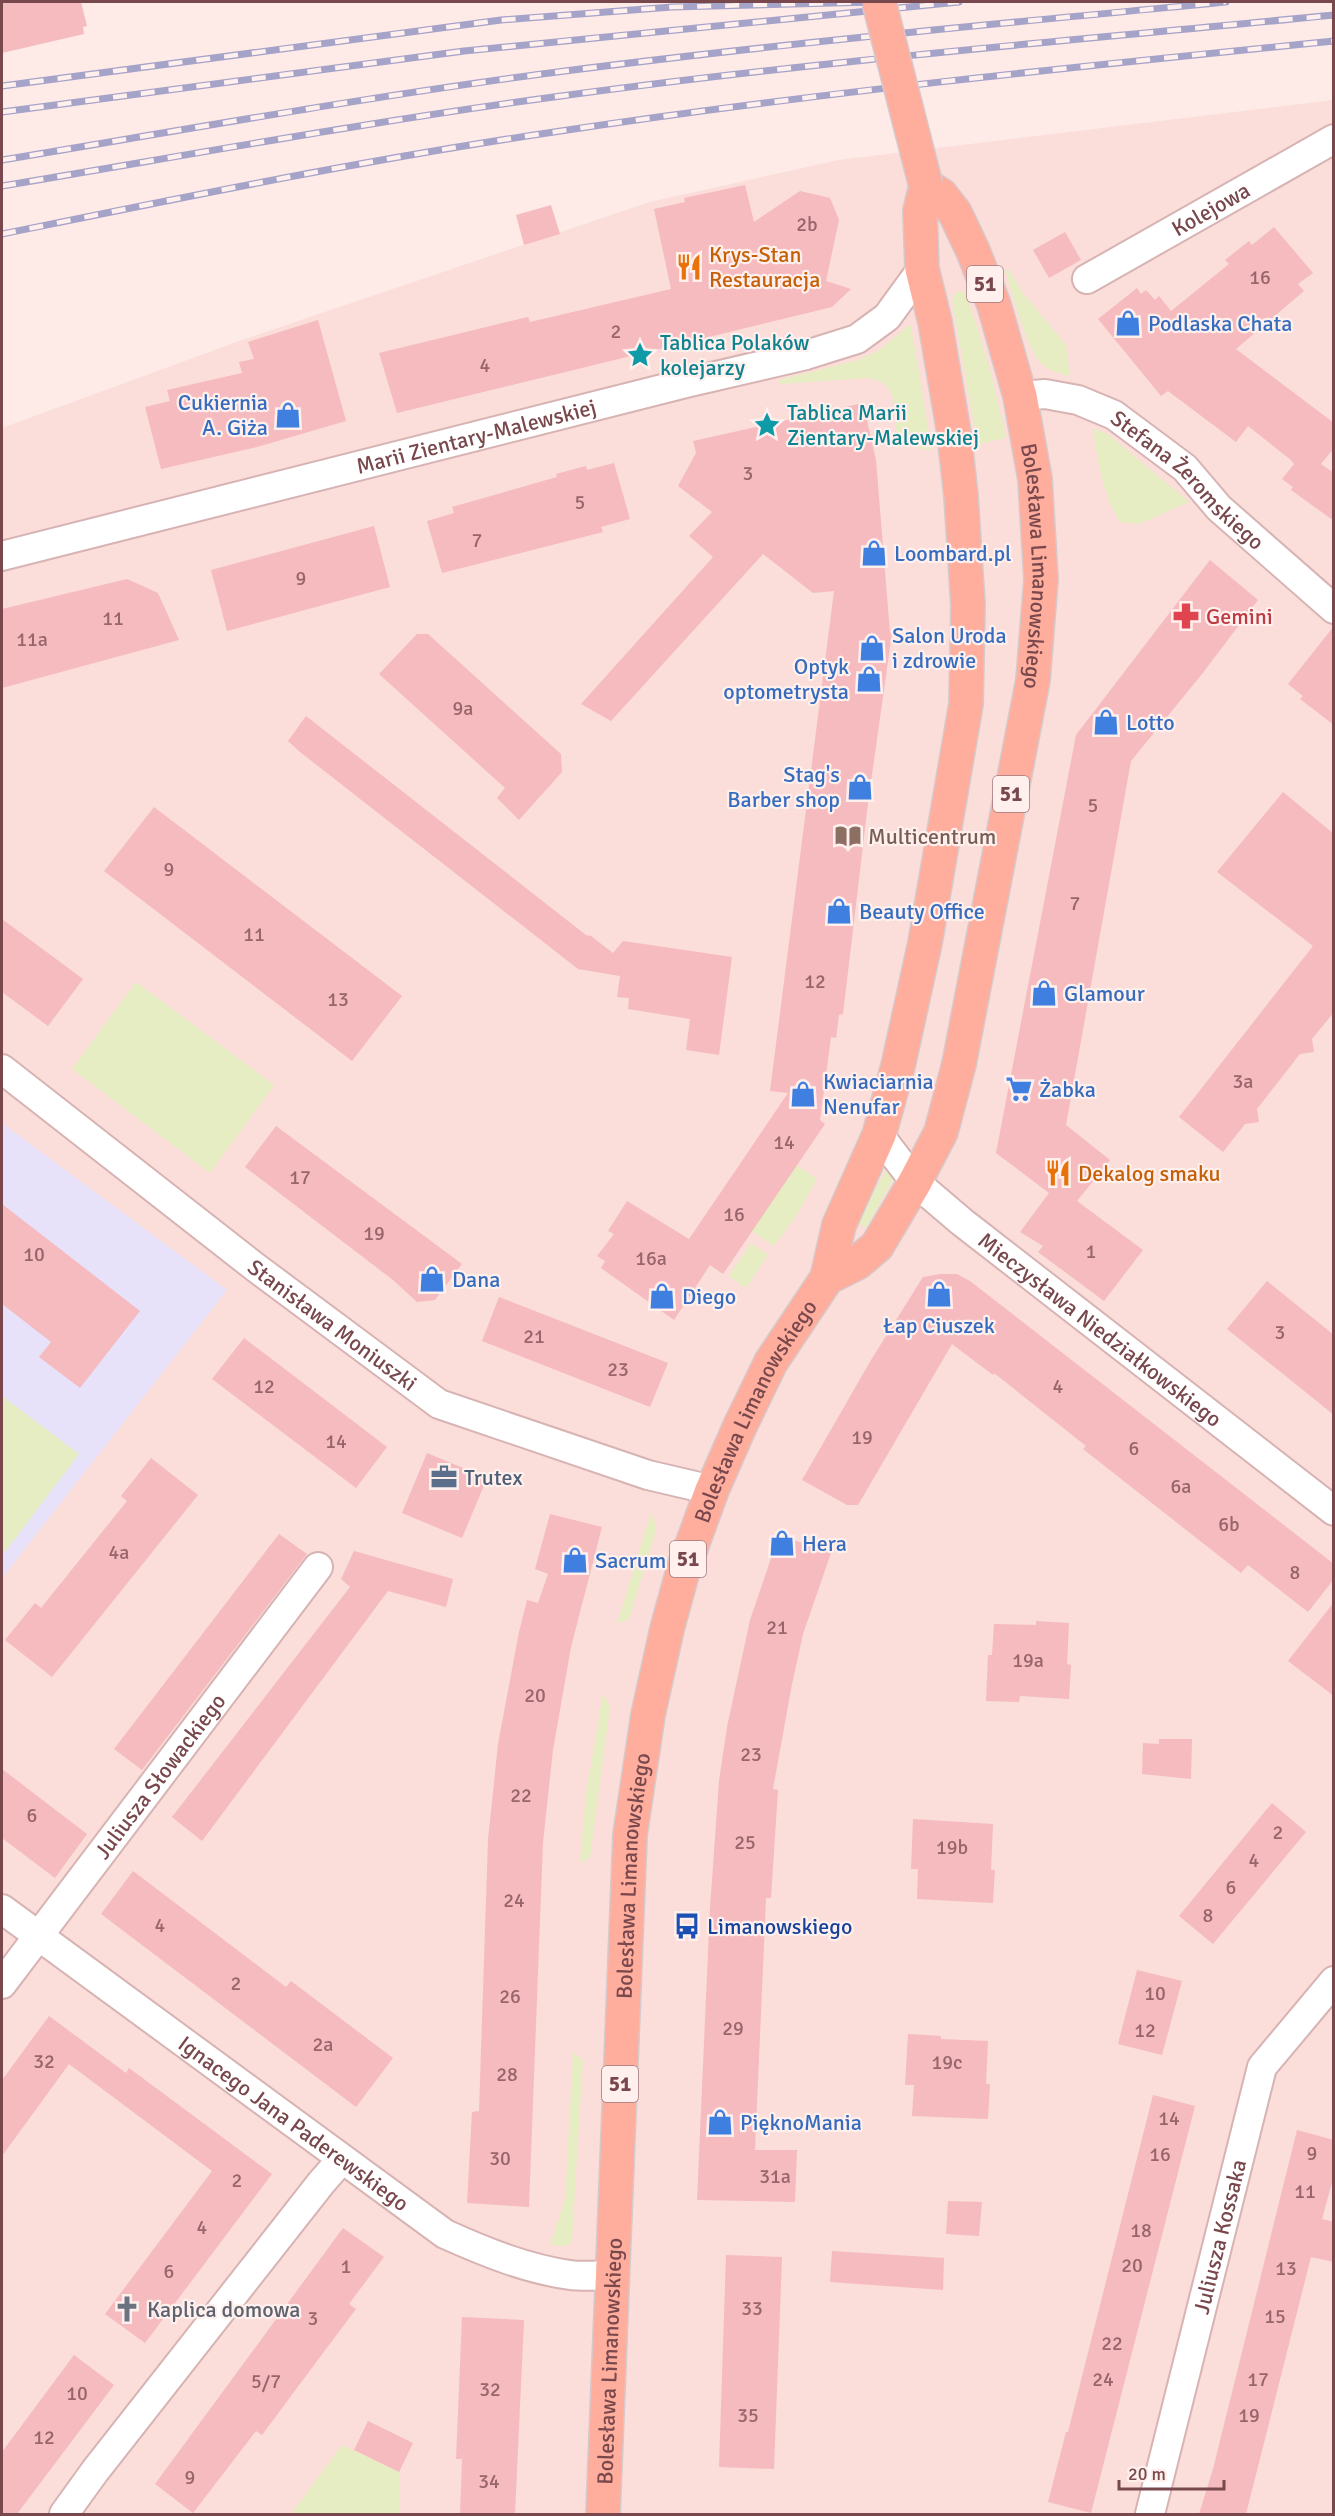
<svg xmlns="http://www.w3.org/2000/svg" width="1335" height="2516" font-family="Signika,sans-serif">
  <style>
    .residential { fill: #fbddd9 }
    .education { fill: #e7e2fa }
    .green { fill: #e7edc3 }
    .building { fill: #f5bbbf }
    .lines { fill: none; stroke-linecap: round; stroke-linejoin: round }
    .street-casing { stroke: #d7b3b3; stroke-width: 32 }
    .primary-casing { stroke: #d7c8ca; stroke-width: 36 }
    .street { stroke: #fff; stroke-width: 28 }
    .primary { stroke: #ffad9c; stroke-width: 33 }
    .rail-casing { stroke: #a6a3c9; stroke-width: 7 }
    .rail { stroke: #fff0ee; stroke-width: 4.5; stroke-dasharray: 14; stroke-linecap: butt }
    .primary-bridge-casing { stroke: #d7c8ca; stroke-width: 36; stroke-linecap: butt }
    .primary-bridge { stroke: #ffad9c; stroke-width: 33 }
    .labels { text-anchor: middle; stroke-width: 4.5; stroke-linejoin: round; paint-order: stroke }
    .number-label { font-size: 20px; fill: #98656a }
    .shield { fill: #fff0ee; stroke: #a17a7d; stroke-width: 1.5 }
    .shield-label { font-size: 21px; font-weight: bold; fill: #79484d }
    .street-label { font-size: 22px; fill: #79484d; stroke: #fff0ee }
    .food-label { font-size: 22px; fill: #c56008; stroke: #fff0ee; text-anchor: start }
    .shop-label { font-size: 22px; fill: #366cbe; stroke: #fff0ee; text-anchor: start }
    .culture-label { font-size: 22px; fill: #0d838f; stroke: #fff0ee; text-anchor: start }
    .health-label { font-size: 22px; fill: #be3a42; stroke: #fff0ee; text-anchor: start }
    .education-label { font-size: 22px; fill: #785e54; stroke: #fff0ee; text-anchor: start }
    .service-label { font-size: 22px; fill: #4e5e75; stroke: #fff0ee; text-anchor: start }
    .transit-label { font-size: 22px; fill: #164399; stroke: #fff0ee; text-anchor: start }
    .worship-label { font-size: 22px; fill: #5b616d; stroke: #fff0ee; text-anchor: start }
  </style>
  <rect width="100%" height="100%" fill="#feeae6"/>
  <path class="residential" d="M1333,100v2414h-1331v-2086l243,-89 405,-137 189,-42z"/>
  <path class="education" d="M2,1123l225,167 -225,288z"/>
  <g class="green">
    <path d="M1005,270h4l14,23 43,52 4,31c-11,-2 -22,-5 -30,-14 -15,-17 -27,-68 -35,-92z"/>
    <path d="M960,291h4c19,48 31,96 42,147l-27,6 -2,-3 -25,-141 3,-7z"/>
    <path d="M909,325l2,1 21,125 -11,-2 -25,-19c-2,-25 2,-47 -28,-52l-88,6 -1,-4 79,-20 20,-9z"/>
    <path d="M1093,428l16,7 80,67 -50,22 -19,-2c-17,-26 -23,-63 -27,-94z"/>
    <path d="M136,982l138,103 -64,88 -138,-104z"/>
    <path d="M796,1165l21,14 -21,37 -22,30 -23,-15z"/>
    <path d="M887,1167l8,9 -29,52 -8,-5z"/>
    <path d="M751,1243l17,12 -22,33 -17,-12z"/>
    <path d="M2,1396l77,58 -77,102z"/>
    <path d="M651,1512l4,11v11l-26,85 -12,5z"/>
    <path d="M603,1693l7,14 -20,151 -10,5 6,-70z"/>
    <path d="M573,2052l10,8 -11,180 -5,6 -17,-1 15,-46z"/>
    <path d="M342,2445l57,27 1,42h-109z"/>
  </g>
  <g class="building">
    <path d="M2,2h79l6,24 -4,1 1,7 -82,19z"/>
    <path d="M745,185l9,37 46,-31 30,7 9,22 -13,61 25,8 -19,18 -435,106 -18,-60 149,-36 2,5 141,-33 -17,-80 31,-7 -1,-4z"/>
    <path d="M551,205l9,29 -36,11 -8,-30z"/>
    <path d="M1274,227l39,46 -15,11 6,7 -68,58 98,74v25l-13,16 13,9v48l-43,-31 2,-3 -11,-8 12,-15 -3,-4 -43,-34 -12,16 -68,-51 -7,5 -63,-77 39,-31 4,6 5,-4 9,10 4,-4 12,15 58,-47 -4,-4 24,-19 3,4z"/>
    <path d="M1065,232l16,28 -32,18 -16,-28z"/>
    <path d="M318,320l28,101 -89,26 -96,22 -16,-62 25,-6 -3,-11 75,-17 -3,-11 15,-3 -6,-17z"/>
    <path d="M863,403l13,57 14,173h2l-24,170 -25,211 -4,1 -3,23 -5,-1 -11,83 5,4 -102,150 -13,-9 -36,55 -73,-52 4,-7 -8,-5 17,-22 -6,-3 19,-30 62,38 99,-146 -18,-2 64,-500 -21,2 -50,-39 -152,167 -30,-17 132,-147 -24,-21 23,-24 -34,-26 18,-33 -3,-12z"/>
    <path d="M614,463l16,56 -29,8 2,5 -161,41 -15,-52 27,-8 -2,-6 105,-30 -1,-3 30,-8 1,4z"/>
    <path d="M374,526l16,61 -163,44 -16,-61z"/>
    <path d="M1210,560l48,40 -56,74 -71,87 -65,364 44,35 -33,41 66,49 -39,51 -66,-49 5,-6 -23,-14 29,-39 -53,-40 80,-418z"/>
    <path d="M127,579l31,14 21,47 -177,48v-79z"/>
    <path d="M1334,626v99l-34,-26 3,-3 -15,-12z"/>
    <path d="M417,634h11l133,120 1,18 -43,48 -22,-22 8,-10 -126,-114z"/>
    <path d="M306,716l280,219 5,1 22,17 10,-12 109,16 -13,98 -33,-5 4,-31 -62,-10 1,-11 -12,-1 3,-21 -42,-7 -278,-217 -12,-11z"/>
    <path d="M1283,792l51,42v178l-22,27 2,13 -14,2 -43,55 2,13 -14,2 -22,28 -44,-35 134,-171 -96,-74z"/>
    <path d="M154,807l248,189 -50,65 -248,-190z"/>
    <path d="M2,919l81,60 -35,47 -46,-34z"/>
    <path d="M276,1126l186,138 -27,36 -18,2 -24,-22 -148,-113z"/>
    <path d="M2,1204l138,107 -60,77 -41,-31 12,-15 -49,-38z"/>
    <path d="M940,1274h17l13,7 364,283v15l-26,33 -60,-47 -7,8 -158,-124 3,-3 -92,-73 -1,2 -41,-31 -94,161h-11l-45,-25 69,-120 52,-83z"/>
    <path d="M1267,1281l67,54v80l-107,-86z"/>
    <path d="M499,1297l169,66 -18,44 -168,-66z"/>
    <path d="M244,1338l143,109 -31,41 -144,-109z"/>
    <path d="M427,1453l60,25 -25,60 -60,-25z"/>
    <path d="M151,1458l47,37 -146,182 -47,-37 30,-37 6,5 86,-107 -6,-5z"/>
    <path d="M550,1514l52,13 -31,120 -18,103 -10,92 -14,365 -62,-4 5,-91 7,-1 9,-271 10,-96 21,-112 8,-32 11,3 10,-29 -13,-5z"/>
    <path d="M279,1534l28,20 -165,216 -28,-21z"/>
    <path d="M779,1535l52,18 -28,81 -11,50 -19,105 5,1 -7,108h-5l-11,252h42l-2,52 -98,-2 13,-292 9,-127 8,-54 23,-107z"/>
    <path d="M354,1551l99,28 -7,28 -58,-16 -186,250 -30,-24 178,-230 -9,-8z"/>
    <path d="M1334,1602v94l-46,-35z"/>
    <path d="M1036,1621l33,2 -2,41 4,1 -2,34 -49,-3 -1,6 -33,-1 2,-46h4l2,-31 42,1z"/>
    <path d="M1159,1739h33l-1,40 -49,-5 1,-31 16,1z"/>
    <path d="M2,1769l85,65 -32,44 -53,-40z"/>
    <path d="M1272,1803l34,29 -93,112 -34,-28z"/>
    <path d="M913,1819l80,5 -2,46h4l-2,33 -76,-4 1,-30h-7z"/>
    <path d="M133,1871l153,116 5,-6 102,77 -37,49 -255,-193z"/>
    <path d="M1137,1970l45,11 -20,74 -44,-11z"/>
    <path d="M49,2016l77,57 3,-5 143,106 -127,169 -40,-29 107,-143 -143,-107 -67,92v-76z"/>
    <path d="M908,2034l33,2v3l47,2 -2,43h4l-2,35 -76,-3 2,-31h-9z"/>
    <path d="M1153,2095l42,11 -104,407 -43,-11 18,-70h2z"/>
    <path d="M1297,2130l37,10v35l-12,44 12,3v40l-23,-5 -65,257h-47l14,-45z"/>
    <path d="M948,2201l34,1 -3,34 -33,-2z"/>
    <path d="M343,2228l41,29 -35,47 7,5 -39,52 -55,74 -6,-4 -63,82 -38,-29z"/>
    <path d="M832,2251l112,7 -1,32 -113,-8z"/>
    <path d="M726,2255l56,2 -8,212 -55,-2z"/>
    <path d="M462,2317l62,3 -9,194h-55l2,-55h-6z"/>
    <path d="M74,2355l40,30 -97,129h-15v-62z"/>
    <path d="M368,2421l45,22 -14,29 -45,-22z"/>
  </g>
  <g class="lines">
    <g class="street-casing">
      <g id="street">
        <path id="s1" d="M1087,279l247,-140"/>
        <path id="s2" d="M1020,396l25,-2 33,6 36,15 71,53 34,40 115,101"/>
        <path id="s3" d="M2,556l684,-173 120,-28 51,-16 30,-22 35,-48"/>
        <path id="s4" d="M2,1069l253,198 184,137 209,71 64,15"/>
        <path id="s5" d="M879,1135l36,47 47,40 372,289"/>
        <path id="s6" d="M2,1909l443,325c40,18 82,35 125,41 14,2 29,0 43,0"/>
        <path id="s7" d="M2,1984l316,-417"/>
        <path d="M64,2514l31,-43 226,-288 21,-24"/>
        <path id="s8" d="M1150,2514l112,-447 72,-86"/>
      </g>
    </g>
    <g class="primary-casing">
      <g id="primary">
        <path id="s9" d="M603,2514l27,-679 18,-120 19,-86 17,-62 28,-77 28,-64 31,-64 56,-84 12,-53 40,-90 19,-69 27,-123 41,-239 2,-99 -7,-109 -7,-63 -19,-111 -13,-53 -2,-58 6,-25 15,9 14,18 18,38 21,54 26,91 15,83 6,100 -8,101 -74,384 -18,68 -26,50 -38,64 -20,17 -30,15"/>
      </g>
    </g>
    <use href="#street" class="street"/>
    <use href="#primary" class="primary"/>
    <g class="rail-casing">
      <g id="rail">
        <path d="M2,86l499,-66 171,-13 204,-5"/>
        <path d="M2,112l462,-61 495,-49"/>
        <path d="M2,160c187,-31 375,-65 563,-89 220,-28 440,-48 661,-69"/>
        <path d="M2,186c186,-31 372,-65 559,-90 257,-35 515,-56 773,-81"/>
        <path d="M2,234c183,-37 367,-75 552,-102 259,-39 519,-65 780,-91"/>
      </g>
    </g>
    <use href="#rail" class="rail"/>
    <g class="primary-bridge-casing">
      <path id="primary-bridge" d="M879,2l47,184"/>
    </g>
    <use href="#primary-bridge" class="primary-bridge"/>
  </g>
  <defs>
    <g id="restaurant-bare" transform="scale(2.07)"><path d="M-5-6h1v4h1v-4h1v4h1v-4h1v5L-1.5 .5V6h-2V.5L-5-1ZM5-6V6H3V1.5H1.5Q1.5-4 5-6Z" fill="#e8710a" stroke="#fff0ee" stroke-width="2.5" paint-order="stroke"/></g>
    <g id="shop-bare" transform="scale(2.07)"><path d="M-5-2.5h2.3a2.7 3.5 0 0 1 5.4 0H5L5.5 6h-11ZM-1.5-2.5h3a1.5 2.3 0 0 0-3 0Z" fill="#3f7fe0" stroke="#fff0ee" stroke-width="2.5" paint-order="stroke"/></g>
    <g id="sight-bare" transform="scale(2.07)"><path d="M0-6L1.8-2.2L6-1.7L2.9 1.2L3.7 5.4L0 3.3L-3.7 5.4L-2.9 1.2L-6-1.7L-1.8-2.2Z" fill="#0f9aa8" stroke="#fff0ee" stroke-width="2.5" paint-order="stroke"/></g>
    <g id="pharmacy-bare" transform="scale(2.07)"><path d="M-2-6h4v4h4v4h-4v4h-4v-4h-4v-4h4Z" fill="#e0444e" stroke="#fff0ee" stroke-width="2.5" paint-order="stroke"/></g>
    <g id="library-bare" transform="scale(2.07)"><path d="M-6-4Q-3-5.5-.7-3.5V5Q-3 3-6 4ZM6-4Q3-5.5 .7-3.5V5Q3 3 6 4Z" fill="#8d6e63" stroke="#fff0ee" stroke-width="2.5" paint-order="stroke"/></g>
    <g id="supermarket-bare" transform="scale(2.07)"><path d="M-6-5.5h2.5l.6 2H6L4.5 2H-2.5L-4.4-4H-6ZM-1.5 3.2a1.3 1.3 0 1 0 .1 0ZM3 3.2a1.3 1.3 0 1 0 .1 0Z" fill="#3f7fe0" stroke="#fff0ee" stroke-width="2.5" paint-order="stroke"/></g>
    <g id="office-bare" transform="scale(2.07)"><path d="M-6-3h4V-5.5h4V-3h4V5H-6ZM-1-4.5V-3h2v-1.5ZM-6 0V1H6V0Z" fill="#5c6f8a" stroke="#fff0ee" stroke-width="2.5" paint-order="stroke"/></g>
    <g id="bus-bare" transform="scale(2.07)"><path d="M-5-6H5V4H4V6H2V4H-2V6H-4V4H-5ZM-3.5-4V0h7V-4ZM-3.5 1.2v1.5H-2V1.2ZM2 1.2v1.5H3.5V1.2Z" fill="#1a4fb4" stroke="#fff0ee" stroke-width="2.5" paint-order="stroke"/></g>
    <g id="church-bare" transform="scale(2.07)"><path d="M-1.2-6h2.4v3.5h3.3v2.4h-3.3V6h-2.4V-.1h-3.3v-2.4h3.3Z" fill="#6b7280" stroke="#fff0ee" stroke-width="2.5" paint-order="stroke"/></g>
  </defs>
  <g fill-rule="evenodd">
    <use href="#restaurant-bare" x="689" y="267"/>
    <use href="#shop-bare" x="1128" y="323"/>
    <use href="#sight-bare" x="640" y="355"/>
    <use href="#shop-bare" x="288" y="415"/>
    <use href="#sight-bare" x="767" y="425"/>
    <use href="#shop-bare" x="874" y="553"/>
    <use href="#pharmacy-bare" x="1186" y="616"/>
    <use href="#shop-bare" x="872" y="648"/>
    <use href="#shop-bare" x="869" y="679"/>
    <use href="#shop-bare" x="1106" y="722"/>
    <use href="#shop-bare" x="860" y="787"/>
    <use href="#library-bare" x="848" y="836"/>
    <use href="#shop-bare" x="839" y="911"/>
    <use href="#shop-bare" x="1044" y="993"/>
    <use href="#supermarket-bare" x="1019" y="1089"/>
    <use href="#shop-bare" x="803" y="1094"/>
    <use href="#restaurant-bare" x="1058" y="1173"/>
    <use href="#shop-bare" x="432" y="1279"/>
    <use href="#shop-bare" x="939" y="1294"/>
    <use href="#shop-bare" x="662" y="1296"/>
    <use href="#office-bare" x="444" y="1477"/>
    <use href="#shop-bare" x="782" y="1543"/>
    <use href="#shop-bare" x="575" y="1560"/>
    <use href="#bus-bare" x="687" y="1926"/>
    <use href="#shop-bare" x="720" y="2122"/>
    <use href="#church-bare" x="127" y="2309"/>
  </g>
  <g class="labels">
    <g class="number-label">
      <text x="807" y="231">2b</text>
      <text x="1260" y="284">16</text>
      <text x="616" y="338">2</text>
      <text x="485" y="372">4</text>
      <text x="748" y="480">3</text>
      <text x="580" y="509">5</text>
      <text x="477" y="547">7</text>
      <text x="301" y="585">9</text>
      <text x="113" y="625">11</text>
      <text x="32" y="646">11a</text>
      <text x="463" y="715">9a</text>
      <text x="1093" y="812">5</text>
      <text x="169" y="876">9</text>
      <text x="1075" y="910">7</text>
      <text x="254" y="941">11</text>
      <text x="815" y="988">12</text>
      <text x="338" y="1006">13</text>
      <text x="1243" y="1088">3a</text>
      <text x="784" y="1149">14</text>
      <text x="300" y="1184">17</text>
      <text x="734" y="1221">16</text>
      <text x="374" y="1240">19</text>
      <text x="1091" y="1258">1</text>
      <text x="34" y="1261">10</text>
      <text x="651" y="1265">16a</text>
      <text x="1280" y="1339">3</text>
      <text x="534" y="1343">21</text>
      <text x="618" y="1376">23</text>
      <text x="264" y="1393">12</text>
      <text x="1058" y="1393">4</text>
      <text x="862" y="1444">19</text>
      <text x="336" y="1448">14</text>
      <text x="1134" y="1455">6</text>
      <text x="1181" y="1493">6a</text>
      <text x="1229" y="1531">6b</text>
      <text x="119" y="1559">4a</text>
      <text x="1295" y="1579">8</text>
      <text x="777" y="1634">21</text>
      <text x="1028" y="1667">19a</text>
      <text x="535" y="1702">20</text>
      <text x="751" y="1761">23</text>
      <text x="521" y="1802">22</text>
      <text x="32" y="1822">6</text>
      <text x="1278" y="1839">2</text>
      <text x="745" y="1849">25</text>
      <text x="952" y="1854">19b</text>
      <text x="1254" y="1867">4</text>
      <text x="1231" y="1894">6</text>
      <text x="514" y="1907">24</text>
      <text x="1208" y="1922">8</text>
      <text x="160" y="1932">4</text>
      <text x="236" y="1990">2</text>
      <text x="1155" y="2000">10</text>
      <text x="510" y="2003">26</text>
      <text x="733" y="2035">29</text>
      <text x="1145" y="2037">12</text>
      <text x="323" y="2051">2a</text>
      <text x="44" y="2068">32</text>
      <text x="947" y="2069">19c</text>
      <text x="507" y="2081">28</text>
      <text x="1169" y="2125">14</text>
      <text x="1312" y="2160">9</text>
      <text x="1160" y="2161">16</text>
      <text x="500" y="2165">30</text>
      <text x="775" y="2183">31a</text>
      <text x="237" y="2187">2</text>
      <text x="1305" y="2198">11</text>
      <text x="202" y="2234">4</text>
      <text x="1141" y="2237">18</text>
      <text x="1132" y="2272">20</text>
      <text x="346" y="2273">1</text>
      <text x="1286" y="2275">13</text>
      <text x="169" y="2278">6</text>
      <text x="752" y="2315">33</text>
      <text x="1275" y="2323">15</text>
      <text x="313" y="2325">3</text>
      <text x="1112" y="2350">22</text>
      <text x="1103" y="2386">24</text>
      <text x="1258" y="2386">17</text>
      <text x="266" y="2388">5/7</text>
      <text x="490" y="2396">32</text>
      <text x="77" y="2400">10</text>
      <text x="748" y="2422">35</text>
      <text x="1249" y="2422">19</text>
      <text x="44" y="2444">12</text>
      <text x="190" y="2484">9</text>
      <text x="489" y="2488">34</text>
    </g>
    <g class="shield">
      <rect x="967" y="266" width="36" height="36" rx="4.5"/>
      <rect x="993" y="776" width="36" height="36" rx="4.5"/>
      <rect x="670" y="1541" width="36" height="36" rx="4.5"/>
      <rect x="602" y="2066" width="36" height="36" rx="4.5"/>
    </g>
    <g class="shield-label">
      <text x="985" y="291">51</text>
      <text x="1011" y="801">51</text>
      <text x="688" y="1566">51</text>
      <text x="620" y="2091">51</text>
    </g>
    <g class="street-label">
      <text dy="8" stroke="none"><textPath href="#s1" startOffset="142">Kolejowa</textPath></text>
      <text dy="8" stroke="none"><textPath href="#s3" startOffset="489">Marii Zientary-Malewskiej</textPath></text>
      <text dy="8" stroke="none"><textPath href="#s2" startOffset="196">Stefana Żeromskiego</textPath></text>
      <text dy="8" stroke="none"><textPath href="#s9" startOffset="2799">Bolesława Limanowskiego</textPath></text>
      <text dy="8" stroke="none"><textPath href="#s4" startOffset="418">Stanisława Moniuszki</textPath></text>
      <text dy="8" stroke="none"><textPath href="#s5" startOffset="296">Mieczysława Niedziałkowskiego</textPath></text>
      <text dy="8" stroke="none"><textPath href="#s9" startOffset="1125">Bolesława Limanowskiego</textPath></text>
      <text dy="8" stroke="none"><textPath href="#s7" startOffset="261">Juliusza Słowackiego</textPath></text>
      <text dy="8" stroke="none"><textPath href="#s9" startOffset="639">Bolesława Limanowskiego</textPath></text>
      <text dy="8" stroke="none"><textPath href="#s6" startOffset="362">Ignacego Jana Paderewskiego</textPath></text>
      <text dy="8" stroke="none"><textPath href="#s8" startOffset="286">Juliusza Kossaka</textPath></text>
      <text dy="8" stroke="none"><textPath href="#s9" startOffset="153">Bolesława Limanowskiego</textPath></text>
    </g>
    <g class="food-label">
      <text x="709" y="262">Krys-Stan<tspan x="709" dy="25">Restauracja</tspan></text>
      <text x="1078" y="1181">Dekalog smaku</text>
    </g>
    <g class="shop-label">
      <text x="1148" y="331">Podlaska Chata</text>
      <text x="268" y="410" text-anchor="end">Cukiernia<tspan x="268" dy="25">A. Giża</tspan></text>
      <text x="894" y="561">Loombard.pl</text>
      <text x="892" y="643">Salon Uroda<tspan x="892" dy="25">i zdrowie</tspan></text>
      <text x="849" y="674" text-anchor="end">Optyk<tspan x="849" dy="25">optometrysta</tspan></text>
      <text x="1126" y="730">Lotto</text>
      <text x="840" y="782" text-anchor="end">Stag's<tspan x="840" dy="25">Barber shop</tspan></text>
      <text x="859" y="919">Beauty Office</text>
      <text x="1064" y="1001">Glamour</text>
      <text x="823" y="1089">Kwiaciarnia<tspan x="823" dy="25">Nenufar</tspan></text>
      <text x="1039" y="1097">Żabka</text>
      <text x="452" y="1287">Dana</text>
      <text x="682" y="1304">Diego</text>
      <text x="939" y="1333" text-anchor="middle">Łap Ciuszek</text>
      <text x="802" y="1551">Hera</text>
      <text x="595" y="1568">Sacrum</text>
      <text x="740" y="2130">PięknoMania</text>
    </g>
    <g class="culture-label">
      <text x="660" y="350">Tablica Polaków<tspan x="660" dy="25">kolejarzy</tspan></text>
      <text x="787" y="420">Tablica Marii<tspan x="787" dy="25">Zientary-Malewskiej</tspan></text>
    </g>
    <g class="health-label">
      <text x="1206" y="624">Gemini</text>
    </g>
    <g class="education-label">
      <text x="868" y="844">Multicentrum</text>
    </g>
    <g class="service-label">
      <text x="464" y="1485">Trutex</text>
    </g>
    <g class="transit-label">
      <text x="707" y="1934">Limanowskiego</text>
    </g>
    <g class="worship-label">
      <text x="147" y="2317">Kaplica domowa</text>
    </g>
  </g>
  <rect width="1335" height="2516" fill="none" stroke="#79484d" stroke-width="6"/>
  <path d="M1119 2480v9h105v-9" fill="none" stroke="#79484d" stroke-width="3"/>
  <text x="1128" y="2480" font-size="18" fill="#79484d" stroke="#fff0ee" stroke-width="4.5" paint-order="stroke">20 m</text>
</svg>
